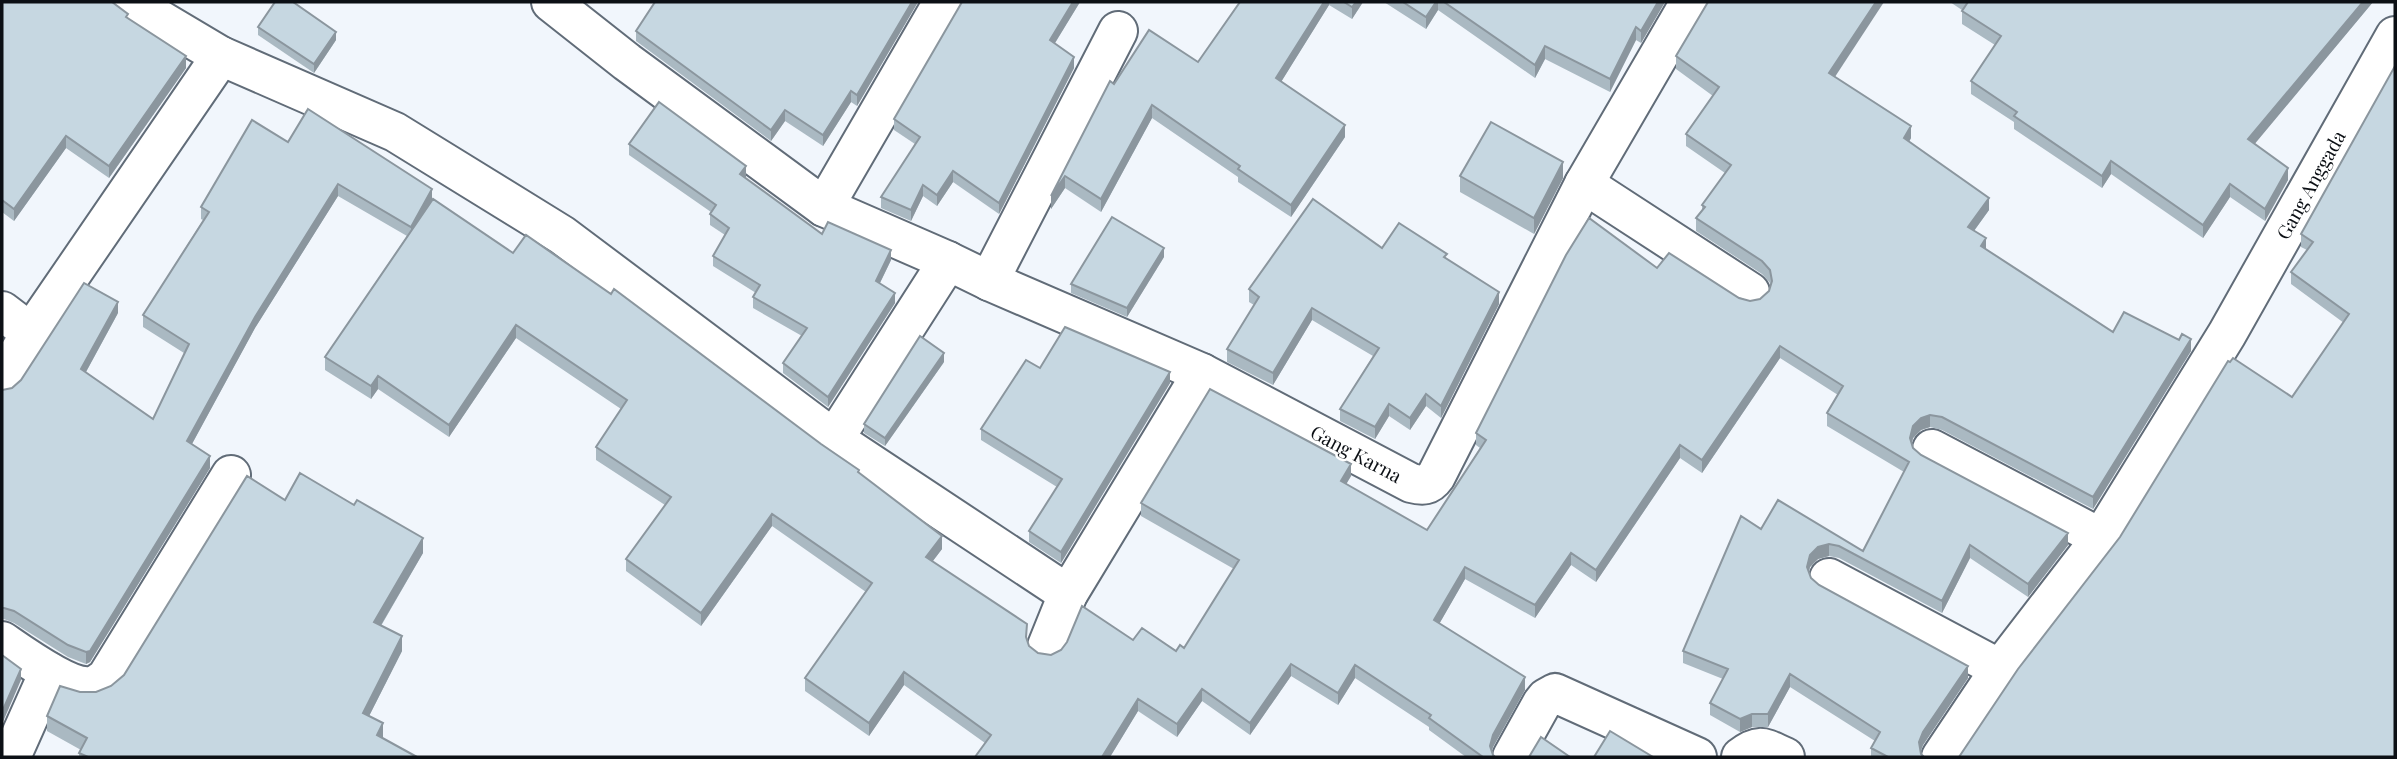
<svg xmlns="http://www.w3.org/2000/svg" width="2397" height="759" font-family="'Playfair Display',serif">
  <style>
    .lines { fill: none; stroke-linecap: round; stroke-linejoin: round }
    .minor-casing { stroke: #616c78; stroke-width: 42 }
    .minor { stroke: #fff; stroke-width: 38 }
    .wall { fill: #aab9c2 }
    .shaded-wall { fill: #8b969e }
    .building { fill: #c6d7e1; stroke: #8b969e; stroke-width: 2 }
    .labels { text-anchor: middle; stroke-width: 5; stroke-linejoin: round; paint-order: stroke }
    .street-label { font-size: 19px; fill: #0c1015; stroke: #fff }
  </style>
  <rect width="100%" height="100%" fill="#f1f6fc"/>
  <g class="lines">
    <g class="minor-casing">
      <g id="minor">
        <path d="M130,2l91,54 174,76 167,103 272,204 234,155"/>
        <path d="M551,2l76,60 197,145 124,54 41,20 213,92 209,110c12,3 18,3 25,-7l148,-292 106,-182"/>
        <path d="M1584,184l166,108"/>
        <path d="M824,207l119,-205"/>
        <path d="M989,281l129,-250"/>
        <path d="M2,311l29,22"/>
        <path d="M2,380l29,-47 190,-277"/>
        <path d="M834,439l114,-178"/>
        <path d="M1932,449l169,89"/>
        <path d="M1829,578l171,91"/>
        <path d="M2,641c19,13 67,48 89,45 6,-1 10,-5 15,-8l125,-203"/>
        <path d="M1047,646l21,-52 134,-221"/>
        <path d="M11,757l38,-85"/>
        <path d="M1512,757l30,-54 4,-5 9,-5 142,64"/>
        <path d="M1741,757c19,-15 23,-9 44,0"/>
        <path d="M1941,757l59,-88 101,-131 126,-204 168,-298"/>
      </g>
    </g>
    <use href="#minor" class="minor"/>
  </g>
  <g class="wall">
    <path d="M2,2l126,16 58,50 -77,110 -43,-30 -52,73 -12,-9z"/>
    <path d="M655,2h263l-61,104 -6,-4 -28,44 -38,-25 -14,20 -135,-100v-10z"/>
    <path d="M962,2h118l-25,41 19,25 -75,146 -46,-32 -16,24 -14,-10 -12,25 -30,-13v-11l34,-53 -21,-14v-11z"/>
    <path d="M1240,2h123l-11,17 -23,-14 -48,77 64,55 -54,80 -53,-35v-5l-86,-59 -51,94 -36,-24 -14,21v-13l63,-112 84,-22z"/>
    <path d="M1384,2h281l-24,41 -5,-3 -26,52 -65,-33 -10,19 -97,-68 -12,19z"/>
    <path d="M1950,2h423l-119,142 34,36 -23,41 -35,-24 -27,41 -92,-64 -9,14 -88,-59v-7l-43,-28v-13l24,-36 -33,-21v-14z"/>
    <path d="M258,27l78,13 -22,33 -56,-38z"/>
    <path d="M1676,56l159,21 76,61 -2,4 80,68 -15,21 12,19 127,82 78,19 -98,158 -151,-79 -12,-3 -9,3 -8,8 -1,5 1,5 8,7 147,90 -40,52 -58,-39 -28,55 -103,-55 -10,-2 -11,3 -8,8 -1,5 2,6 8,7 149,93 -45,67 -2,6v3l3,3h-53v-9l4,-7 -85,-54 -22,40h-16l-12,5 -30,-17v-12l13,-24 -40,-16v-12l78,-122 102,22 41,-79 -77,-46v-13l11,-18 -58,-37 -78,115 -22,-15 -84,124 -25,-17 -36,53 -70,-39 -26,45 86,66 -32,57 -1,4 3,6h-29l-37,-27v-3l-74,-49 -17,27 -47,-29 -41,59 -48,-34 -25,36 -39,-26 -28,46h-135l10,-14 -81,-58 -35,51 -64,-45v-13l61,-86 -94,-66 -71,100 -75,-55v-12l39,-54 -69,-45v-13l25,-38 -105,-71 -67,99 -71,-48 -7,10 -46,-29v-13l82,-121 -69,-40 -83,132 -63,116 18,24 -120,194 -4,2 -18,-7 -54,-34 -10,-4 -2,1v-230l10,-2 106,-75 -32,59 67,47 31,-66 -41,-26v-12l60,-95 -2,-1v-12l87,-65 144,58 81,53 346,220 83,76 -10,13 95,75v3l2,6 9,7 13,2 82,-15 43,11 8,-3 50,-79 -93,-53v-13l210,-27 -5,8 81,46 53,-82 -4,-3v-12l181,-165 93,33 10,-2 9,-8 1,-5v-3l-8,-9 -66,-43v-13l6,-8v-5l23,-32 -39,-27v-12l27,-38 -37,-27z"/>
    <path d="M2395,66v691l-103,-360 52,-74 -53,-39v-12l16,-22 -6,-3v-13z"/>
    <path d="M629,144l117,33 -1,1 77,56 69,26 -11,23 15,20 -67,104 -45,-34v-10l19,-27 -49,-28v-11l3,-4 -43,-27v-10l12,-21 -15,-10v-11l1,-2 -82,-57z"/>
    <path d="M1460,176l103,2 -29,56 -74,-42z"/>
    <path d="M1382,248l65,11 52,45 -58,114 -15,-12 -16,24 -21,-14 -14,23 -35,-18v-12l33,-53 -61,-36 -39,65 -46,-23v-13l27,-44 -5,-3v-13z"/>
    <path d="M1164,257l-37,60 -56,-24v-9z"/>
    <path d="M944,362l-59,84 -21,-13v-9z"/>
    <path d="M1040,368l130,15 -109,180 -32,-21v-11l28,-44 -76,-47v-11z"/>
    <path d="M285,500l138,53 -42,73 21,25 -33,65 14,22 34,19h-338v-4l2,-3 -34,-19v-15l33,-24h16l15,-6 13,-11z"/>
  </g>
  <g class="shaded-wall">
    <path d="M912,2h6l-61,104v-11z"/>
    <path d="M1073,2h7l-30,49v-11z"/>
    <path d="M1324,2h5v3l-53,85v-12z"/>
    <path d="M1356,2h7l-11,17v-12z"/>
    <path d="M1436,2h2v8l-12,19v-12z"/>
    <path d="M1658,2h7l-24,41v-12z"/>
    <path d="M1876,2h8l-55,84v-13z"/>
    <path d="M2363,2h10l-125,150v-13z"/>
    <path d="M1636,27v13l-26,52v-13z"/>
    <path d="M336,32v8l-22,33v-9z"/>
    <path d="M1545,46v13l-10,19v-13z"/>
    <path d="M186,56v12l-77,110v-12z"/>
    <path d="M1074,57v11l-75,146v-11z"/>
    <path d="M851,91v11l-28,44v-11z"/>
    <path d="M1152,105v13l-51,94v-13z"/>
    <path d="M785,110v11l-14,20v-11z"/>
    <path d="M1345,125v12l-54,80v-12z"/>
    <path d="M1911,126v12l-7,12v-12z"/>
    <path d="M66,136v12l-52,73v-12z"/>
    <path d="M2111,161v13l-9,14v-12z"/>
    <path d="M1563,162v16l-29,56v-16z"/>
    <path d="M746,166v11l-6,8v-11z"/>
    <path d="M2288,168v12l-23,41v-12z"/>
    <path d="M953,171v11l-16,24v-11z"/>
    <path d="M1065,176v12l-14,21v-13z"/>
    <path d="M338,184v12l-83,132 -68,125v-12l68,-124z"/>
    <path d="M2230,184v13l-27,41v-13z"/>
    <path d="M923,185v11l-12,25v-11z"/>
    <path d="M432,189v12l-21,37v-11z"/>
    <path d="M1989,198v12l-21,29v-12z"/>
    <path d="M1986,238v13l-5,-5z"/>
    <path d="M1164,248v9l-37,60v-9z"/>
    <path d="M891,250v10l-15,31v-10z"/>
    <path d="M1499,292v12l-58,114v-12z"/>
    <path d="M895,293v10l-67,104v-10z"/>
    <path d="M118,302v11l-37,68v-12z"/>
    <path d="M1312,308v12l-39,65v-12z"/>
    <path d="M516,325v13l-67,99v-12z"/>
    <path d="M2191,339v12l-98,158v-12z"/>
    <path d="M1780,346v12l-78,115v-13z"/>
    <path d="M944,353v9l-59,84v-8z"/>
    <path d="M1170,372v11l-109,180v-11z"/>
    <path d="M378,376v13l-7,10v-13z"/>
    <path d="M1426,394v12l-16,24v-12z"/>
    <path d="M1389,404v12l-14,23v-12z"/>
    <path d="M1930,415v12l-9,3 -8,8 -3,13v-13l3,-12 8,-8z"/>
    <path d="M1680,445v13l-84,124v-12z"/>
    <path d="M210,456v12l-120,194 -4,2v-12z"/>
    <path d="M1351,464v12l-10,17v-12z"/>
    <path d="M772,514v12l-71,100v-13z"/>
    <path d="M2068,533v12l-40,52v-13z"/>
    <path d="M942,536v13l-16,21v-13z"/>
    <path d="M423,538v15l-49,84v-15z"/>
    <path d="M1829,544v12l-11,3 -8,8 -3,12v-12l3,-12 8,-8z"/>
    <path d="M1970,545v13l-28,55v-12z"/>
    <path d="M1571,553v12l-36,53v-13z"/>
    <path d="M1465,567v12l-31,54v-13z"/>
    <path d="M402,636v15l-39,77v-15z"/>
    <path d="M1291,664v12l-41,59v-12z"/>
    <path d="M1355,665v13l-17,27v-12z"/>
    <path d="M1968,666v12l-45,67 -4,10v-13l4,-10z"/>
    <path d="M21,669v11l-19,44v-12z"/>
    <path d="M904,672v13l-35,51v-13z"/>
    <path d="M1790,674v13l-22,40v-13z"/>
    <path d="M1525,677v13l-32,57 -3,10v-11l3,-11z"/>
    <path d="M1202,689v12l-25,36v-13z"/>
    <path d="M1138,699v12l-28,46h-8z"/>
    <path d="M1752,714v13l-12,5v-13z"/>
    <path d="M383,723v15l-6,-3z"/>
  </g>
  <g class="building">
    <path d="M2,2h110l16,12 -2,3 60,39 -77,110 -43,-30 -52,73 -12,-9z"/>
    <path d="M275,2h18l43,30 -22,32 -56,-37z"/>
    <path d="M655,2h257l-55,93 -6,-4 -28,44 -38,-25 -14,20 -135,-99z"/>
    <path d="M962,2h111l-23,38 24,17 -75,146 -46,-32 -16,24 -14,-10 -12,25 -30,-13 39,-60 -26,-18z"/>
    <path d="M1240,2h84l-48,76 69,47 -54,80 -53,-36 2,-3 -88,-61 -51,94 -36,-23 -14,20 59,-115 4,3 35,-54 49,32z"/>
    <path d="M1344,2h12l-4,5z"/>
    <path d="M1403,2h33l-10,15z"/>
    <path d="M1444,2h214l-17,29 -5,-4 -26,52 -65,-33 -10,19z"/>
    <path d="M1708,2h168l-47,71 82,53 -7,12 85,60 -21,29 18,11 -5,8 132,86 11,-20 55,28 3,-6 9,5 -98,158 -151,-80 -12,-2 -9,3 -8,8 -3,12 3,10 8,7 147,78 -40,51 -58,-39 -28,56 -103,-55 -10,-2 -11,3 -8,8 -3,12 4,11 8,7 149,81 -45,66 -4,10 2,12 3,3h-36l-17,-9 9,-16 -90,-58 -22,40h-16l-12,5 -30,-16 18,-34 -45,-18 58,-135 20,13 17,-29 85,51 46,-89 -82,-49 16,-27 -63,-40 -78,114 -22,-15 -84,125 -25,-17 -36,52 -70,-38 -31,53 91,57 -32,58 -3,11 3,9 2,2h-12l-54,-39 2,-3 -76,-50 -17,28 -47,-29 -41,59 -48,-34 -25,35 -39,-25 -36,58h-127l16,-22 -87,-63 -35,51 -64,-45 67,-95 -100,-69 -71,99 -75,-54 45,-62 -75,-50 31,-47 -111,-75 -67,100 -71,-49 -7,10 -46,-29 108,-158 80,54 13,-18 85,59 3,-5 207,155 38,26 -1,2 84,64 -16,21 101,67 -1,13 3,9 9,7 13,2 10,-5 6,-8 15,-36 51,34 9,-12 34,23 4,-6 4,3 55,-88 -98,-57 69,-114 141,75 -10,17 86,49 59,-90 -10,-7 90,-178 23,-37 68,50 12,-15 70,45 11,3 10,-2 9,-8 3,-10 -2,-11 -8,-9 -66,-43 9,-11 -3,-2 29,-40 -45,-31 33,-47 -43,-31z"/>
    <path d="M1968,2h395l-115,137 40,29 -23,41 -35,-25 -27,41 -92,-64 -9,15 -88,-60 3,-4 -46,-31 30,-45 -39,-25z"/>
    <path d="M2395,66v691h-436l59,-88 102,-132 108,-176 2,1 3,-4 59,39 57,-83 -58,-42 22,-30 -12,-8z"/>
    <path d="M659,102l87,64 -6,8 82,60 6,-12 63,28 -15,31 19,12 -67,104 -45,-34 24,-35 -54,-31 7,-12 -47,-29 16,-28 -19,-14 6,-9 -87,-61z"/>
    <path d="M308,109l124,80 -21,38 -73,-43 -83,133 -68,124 23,15 -120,195 -4,1 -18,-7 -54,-34 -10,-3h-2v-218l10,-2 9,-8 63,-97 34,19 -37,67 72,50 36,-75 -46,-29 66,-103 -8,-5 51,-87 36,22z"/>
    <path d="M1491,122l72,40 -29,56 -74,-42z"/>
    <path d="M1313,199l69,49 17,-25 48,31 -3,3 55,35 -58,114 -15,-12 -16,24 -21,-14 -14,23 -35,-18 39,-61 -67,-40 -39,65 -46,-24 32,-52 -10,-8z"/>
    <path d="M1112,217l52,31 -37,60 -56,-24z"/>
    <path d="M1065,327l105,45 -109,180 -32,-21 33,-52 -81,-50 45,-69 14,8z"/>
    <path d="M920,336l24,17 -59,85 -21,-14z"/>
    <path d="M300,473l54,32 3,-5 66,38 -49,84 28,14 -39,77 20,10 -6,12 40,22h-329l-9,-4 8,-15 -40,-22 13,-30 20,6h16l15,-6 13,-11 123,-199 38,24z"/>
    <path d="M2,655l19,14 -19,43z"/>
    <path d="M1610,731l43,26h-59z"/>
    <path d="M1541,737l29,20h-41z"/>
  </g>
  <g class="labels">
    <g class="street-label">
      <text transform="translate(2311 185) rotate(-61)" y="7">Gang Anggada</text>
      <text transform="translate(1356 454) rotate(28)" y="7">Gang Karna</text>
    </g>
  </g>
  <rect width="2397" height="759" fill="none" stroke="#0c1015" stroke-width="7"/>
</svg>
